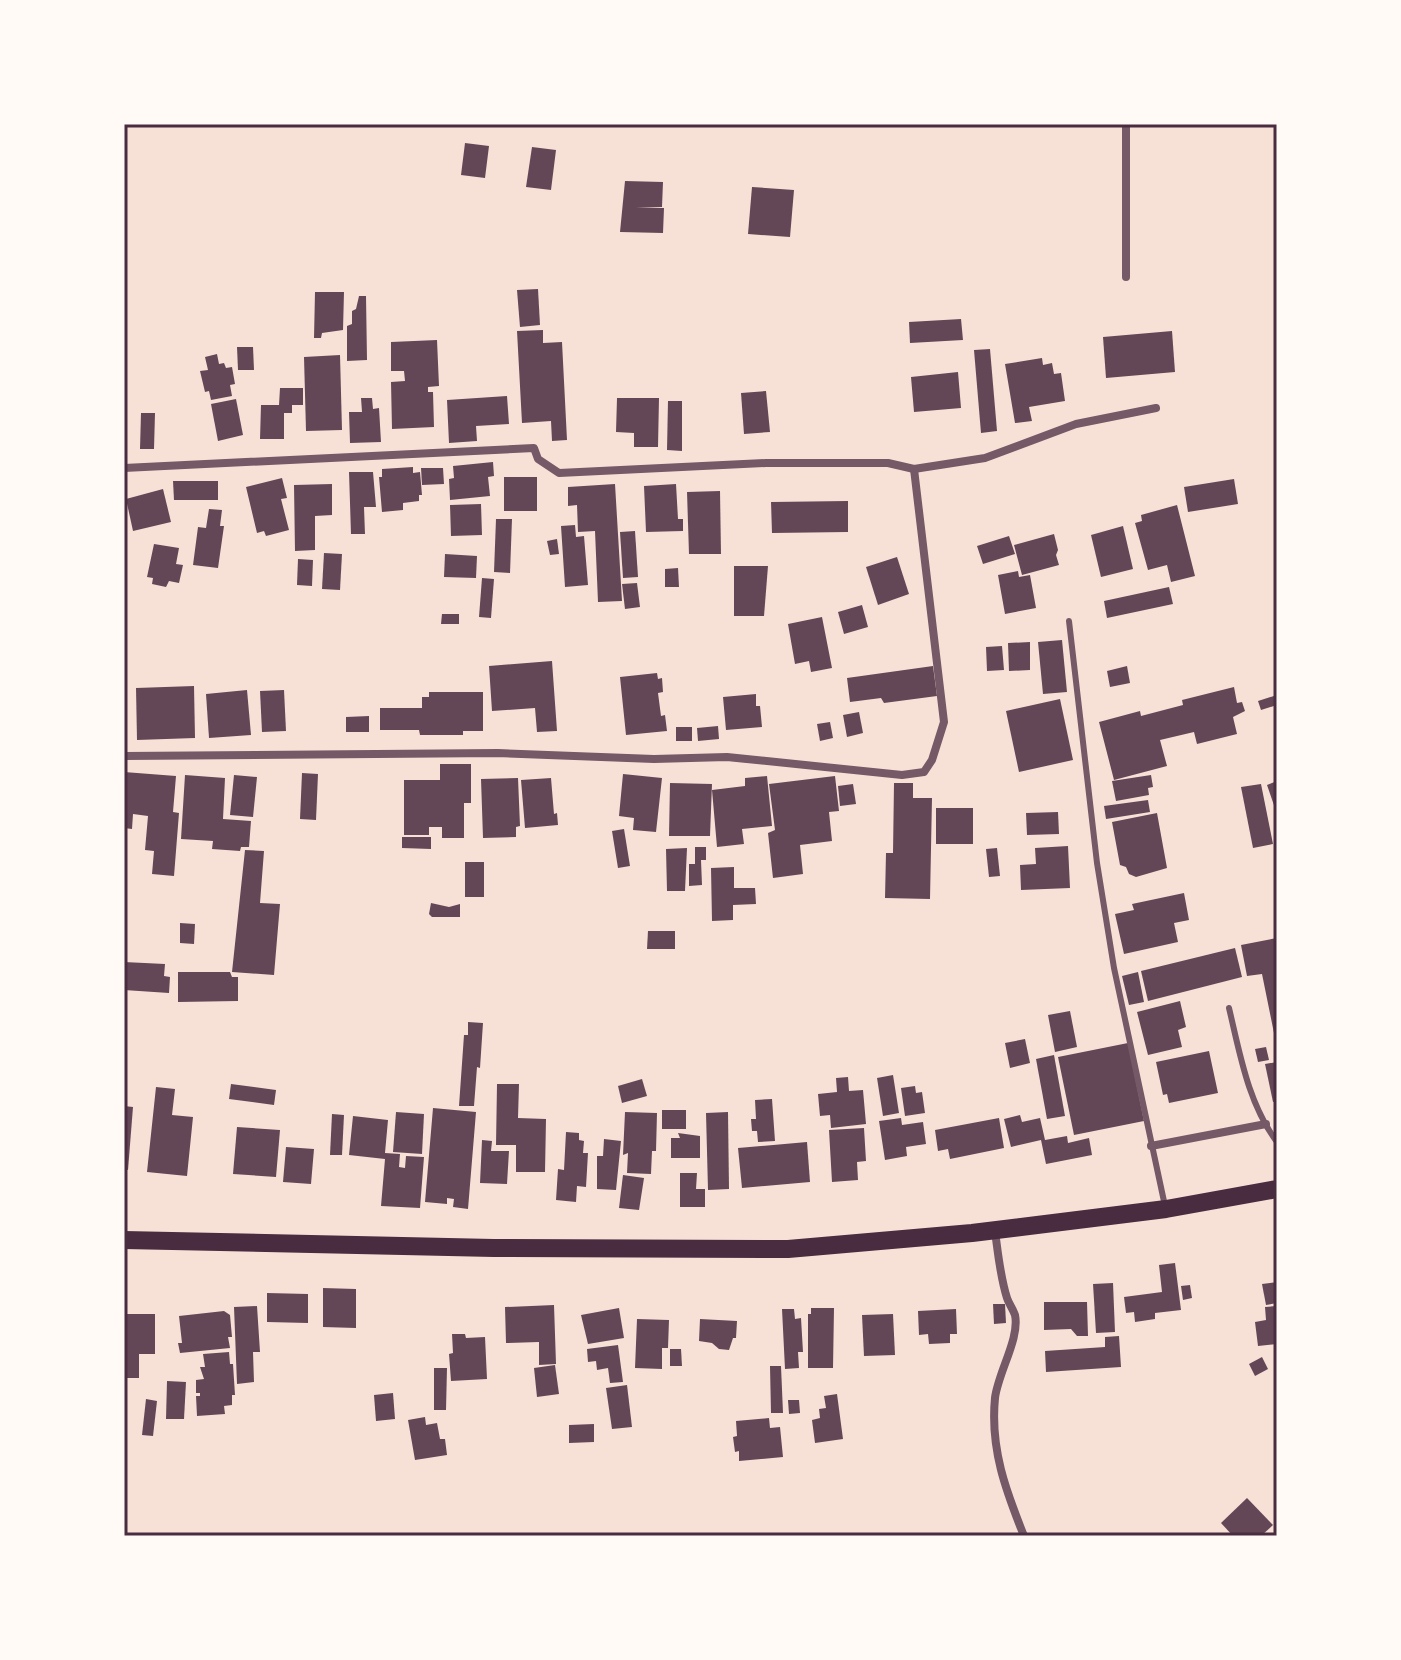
<svg xmlns="http://www.w3.org/2000/svg" width="1401" height="1660" font-family="'Source Serif 4',serif">
  <style>
    .building { fill: #644757 }
    .lines { fill: none; stroke-linecap: round; stroke-linejoin: round }
    .service { stroke: #755966; stroke-width: 6 }
    .minor { stroke: #755966; stroke-width: 8 }
    .primary { stroke: #4a2c40; stroke-width: 18 }
    .neatline { fill: none; stroke: #4a2c40; stroke-width: 3 }
  </style>
  <rect width="100%" height="100%" fill="#f7e1d7"/>
  <g class="building">
    <path d="M465,143l24,3 -4,32 -24,-3z"/>
    <path d="M532,147l24,3 -5,40 -25,-3z"/>
    <path d="M625,181l38,1 -1,25 -26,1h28l-1,25 -43,-1z"/>
    <path d="M752,187l42,3 -4,47 -42,-3z"/>
    <path d="M538,289l2,36 -20,2 -3,-37z"/>
    <path d="M315,292h29l-1,38 -21,3 -1,5h-7z"/>
    <path d="M359,296h7l1,64 -20,1v-35l5,-2v-13l4,-2z"/>
    <path d="M961,319l2,21 -53,3 -1,-21z"/>
    <path d="M543,330v13l19,-1 5,98 -15,1 -1,-20 -29,2 -5,-92z"/>
    <path d="M1172,331l3,41 -69,6 -3,-41z"/>
    <path d="M437,340l2,46 -11,1v5h5l1,35 -42,2 -1,-47 14,-1 -1,-10h-13v-29z"/>
    <path d="M237,347h16l1,23h-16z"/>
    <path d="M990,349l7,82 -16,2 -7,-83z"/>
    <path d="M217,354l2,10 5,-1 2,5 6,-1 3,17 -5,1 2,11 -21,4 -2,-9 -4,1 -5,-21 8,-1 -3,-13z"/>
    <path d="M340,355l2,75 -36,1 -2,-74z"/>
    <path d="M1042,358l1,7 9,-2 2,11 7,-1 4,28 -36,6 3,14 -17,2 -10,-59z"/>
    <path d="M958,372l3,36 -47,4 -3,-35z"/>
    <path d="M280,388h23v17h-11v8h-8v26h-24l1,-34h18z"/>
    <path d="M766,391l4,41 -26,2 -3,-41z"/>
    <path d="M507,396l2,28 -33,2 1,15 -28,2 -2,-43z"/>
    <path d="M361,398h11l1,11 6,-1 2,34 -31,1 -1,-31h13z"/>
    <path d="M617,398h42l-1,49h-24v-14l-18,-1z"/>
    <path d="M236,399l7,36 -25,6 -7,-37z"/>
    <path d="M668,401h14v50l-15,-1z"/>
    <path d="M141,413h14l-1,36h-14z"/>
    <path d="M493,462l1,14 -6,1 2,19 -40,4 -1,-21 5,-1 -1,-12z"/>
    <path d="M413,467v6l7,-1 2,23h-3v6l-16,2v7l-21,2 -3,-35h3v-8z"/>
    <path d="M421,468h22l1,16 -22,1z"/>
    <path d="M349,472h24l3,35h-12l1,27h-14z"/>
    <rect x="504" y="477" width="33" height="34"/>
    <path d="M282,478l5,20 -6,1 8,31 -23,6 -2,-5 -7,2 -11,-46z"/>
    <path d="M1234,479l4,25 -50,8 -4,-25z"/>
    <path d="M173,481h45v19h-44z"/>
    <path d="M332,484v31l-17,1v34l-20,1 -1,-66z"/>
    <path d="M615,484l7,117 -24,1 -3,-71 -17,1 -1,-27 -9,1v-19z"/>
    <path d="M676,484l2,35h5v12l-37,1 -2,-46z"/>
    <path d="M163,489l8,33 -38,9 -7,-32z"/>
    <path d="M720,491l1,63h-32l-2,-62z"/>
    <path d="M848,501v31l-76,1 -1,-31z"/>
    <path d="M481,504l1,31 -31,1 -1,-31z"/>
    <path d="M1177,505l18,71 -24,6 -4,-17 -19,5 -13,-47 7,-2 -1,-6z"/>
    <path d="M209,509l13,1 -2,16h4l-6,42 -25,-3 5,-38 8,1z"/>
    <path d="M496,519h16l-2,54 -16,-1z"/>
    <path d="M575,525l1,12 8,-1 4,49 -23,2 -4,-61z"/>
    <path d="M1123,526l10,43 -32,8 -10,-42z"/>
    <path d="M635,531l3,46 -15,1 -3,-46z"/>
    <path d="M1054,534l4,16 -2,5 3,10 -37,10 -8,-30z"/>
    <path d="M1009,536l6,18 -32,10 -6,-18z"/>
    <path d="M557,539l2,15 -9,1 -3,-14z"/>
    <path d="M154,544l25,4 -3,16 7,1 -4,18 -10,-2 -3,6 -14,-3 1,-6 -6,-1z"/>
    <path d="M324,553l18,1 -2,36 -18,-1z"/>
    <path d="M445,554l32,2 -1,22 -32,-1z"/>
    <path d="M897,557l12,37 -31,11 -12,-38z"/>
    <path d="M298,559l15,1 -1,26 -15,-1z"/>
    <path d="M734,566h34l-4,50h-30z"/>
    <path d="M678,568l1,19h-14v-18z"/>
    <path d="M1018,571l1,6 11,-2 6,33 -31,6 -7,-39z"/>
    <path d="M482,578l12,1 -3,39 -12,-1z"/>
    <path d="M637,583l3,24 -15,2 -3,-25z"/>
    <path d="M1169,587l4,17 -66,14 -3,-17z"/>
    <path d="M862,605l6,22 -24,7 -6,-22z"/>
    <path d="M442,614h17v10h-18z"/>
    <path d="M822,617l10,51 -21,4 -2,-11 -14,3 -7,-40z"/>
    <path d="M1062,640l5,52 -24,2 -5,-52z"/>
    <path d="M1030,642v28l-21,1 -1,-28z"/>
    <path d="M1002,646l2,24 -17,1 -1,-24z"/>
    <path d="M552,661l5,70 -20,1 -2,-24 -43,3 -3,-45z"/>
    <path d="M933,666l4,30 -53,7 -3,-5 -31,4 -3,-24z"/>
    <path d="M1127,666l3,17 -20,4 -3,-16z"/>
    <path d="M657,673l1,6 4,-1 1,14 -5,1 3,23 4,-1 2,16 -41,4 -6,-58z"/>
    <path d="M194,686l1,52 -58,2 -1,-52z"/>
    <path d="M1234,687l3,16 5,-1 3,9 -12,6 4,17 -40,10 -3,-12 -34,8 7,26 -53,14 -15,-58 41,-11 1,5 42,-11 -1,-5z"/>
    <path d="M247,690l4,45 -42,3 -3,-44z"/>
    <path d="M284,690l2,41 -24,1 -2,-41z"/>
    <path d="M429,692h54v39h-20v4h-43l-1,-5h-39v-22h42v-11h7z"/>
    <path d="M756,694v12h4l2,21 -36,3 -3,-33z"/>
    <path d="M1277,695v10l-16,5 -3,-9z"/>
    <path d="M1060,699l13,61 -54,12 -13,-61z"/>
    <path d="M859,712l4,21 -16,4 -4,-22z"/>
    <path d="M369,716v16h-23v-15z"/>
    <path d="M830,722l3,16 -13,3 -3,-17z"/>
    <path d="M718,726l1,13 -21,2 -1,-13z"/>
    <rect x="676" y="727" width="16" height="14"/>
    <path d="M440,764h31v39h-7v35h-22v-11h-13v8h-25v-55h36z"/>
    <path d="M124,772l52,4 -3,36 6,1 -5,63 -22,-2 2,-23 -9,-1 3,-34 -15,-2 -1,15 -8,-1z"/>
    <path d="M302,773l16,1 -2,46 -16,-1z"/>
    <path d="M623,774l39,4 -6,54 -23,-2 1,-12 -15,-2z"/>
    <path d="M185,775l40,3 -2,41 28,2 -2,26h-8l-1,4 -28,-2 1,-8 -32,-2z"/>
    <path d="M234,775l23,2 -4,40 -23,-2z"/>
    <path d="M1151,775l2,12 -5,1 1,7 -33,6 -4,-20z"/>
    <path d="M767,776l5,50 -30,3 2,15 -27,3 -5,-57 33,-4v-8z"/>
    <path d="M835,776l4,35 -10,1 3,29 -32,4 3,29 -30,4 -5,-45 7,-3 -6,-46z"/>
    <path d="M518,778l2,48 -4,1v10l-33,1 -2,-59z"/>
    <path d="M551,778l3,36 3,-1 1,12 -33,3 -4,-48z"/>
    <path d="M1277,781v33l-10,-29z"/>
    <path d="M670,783l42,1 -2,52h-41z"/>
    <path d="M894,783h19v15h19l-2,101 -45,-1 1,-45h7z"/>
    <path d="M853,784l3,20 -16,2 -2,-20z"/>
    <path d="M1261,784l12,60 -20,4 -12,-61z"/>
    <path d="M1148,800l2,12 -44,7 -2,-13z"/>
    <rect x="936" y="808" width="37" height="36"/>
    <path d="M1058,812l1,22 -32,1 -1,-22z"/>
    <path d="M1157,813l10,55 -31,9 -7,-3 -3,-7 -6,-2 -8,-43z"/>
    <path d="M624,829l6,37 -12,2 -6,-37z"/>
    <path d="M402,837h29v12l-29,-1z"/>
    <path d="M1068,846l2,42 -49,2 -1,-25 16,-1 -1,-16z"/>
    <path d="M695,847h11v13h-5l1,25 -13,1v-22h6z"/>
    <path d="M687,848l-2,43h-18l-1,-42z"/>
    <path d="M997,848l3,28 -11,1 -3,-28z"/>
    <path d="M245,850l19,1 -4,52 20,1 -6,71 -42,-3z"/>
    <rect x="465" y="862" width="19" height="35"/>
    <path d="M734,867v21h21l1,16 -23,1v15l-21,1 -1,-53z"/>
    <path d="M1184,893l5,27 -15,3 4,19 -54,12 -9,-40 19,-4 -2,-6z"/>
    <path d="M431,903l18,4 11,-3v13h-28l-3,-3z"/>
    <path d="M180,923l15,1 -1,20 -14,-1z"/>
    <path d="M648,931h27v18h-28z"/>
    <path d="M1277,938v105h-1l-14,-69 -15,2 -6,-31z"/>
    <path d="M1235,948l7,29 -94,24 -7,-30z"/>
    <path d="M124,962l41,2 -1,12 6,1 -1,16 -45,-3z"/>
    <path d="M178,972h52l2,5h6v24l-60,1z"/>
    <path d="M1138,972l6,30 -15,3 -7,-29z"/>
    <path d="M1180,1001l6,26 -8,3 4,17 -34,8 -11,-43z"/>
    <path d="M1070,1011l7,36 -22,5 -7,-37z"/>
    <path d="M468,1022l15,1 -3,45 -3,-1 -3,39h-15l5,-71h4z"/>
    <path d="M1025,1039l5,24 -20,5 -5,-25z"/>
    <path d="M1128,1043l16,78 -70,14 -16,-78z"/>
    <path d="M1266,1047l3,13 -11,2 -3,-13z"/>
    <path d="M1209,1051l9,42 -49,10 -2,-9 -4,1 -7,-33z"/>
    <path d="M1054,1055l11,61 -18,3 -11,-60z"/>
    <path d="M1277,1062v39l-4,1 -8,-38z"/>
    <path d="M893,1075l6,38 -16,3 -6,-38z"/>
    <path d="M848,1077l1,14 14,-1 3,34 -35,4 -1,-13 -10,1 -2,-22 19,-2 -1,-14z"/>
    <path d="M642,1079l5,17 -25,7 -4,-17z"/>
    <path d="M231,1084l45,6 -2,15 -45,-6z"/>
    <path d="M497,1084h22l-1,34 28,1 -1,53h-29v-27h-20z"/>
    <path d="M915,1086l1,7 6,-1 3,21 -20,3 -4,-28z"/>
    <path d="M156,1087l19,2 -3,26 21,2 -6,59 -40,-4z"/>
    <path d="M772,1099l3,42 -17,1 -1,-11h-5l-1,-12h5l-1,-19z"/>
    <path d="M124,1106l9,1 -5,63 -4,-1z"/>
    <path d="M433,1108l43,4 -8,97 -15,-2 1,-8 -7,-1v6l-22,-2z"/>
    <rect x="662" y="1110" width="24" height="19"/>
    <path d="M396,1112l28,2 -2,40 -29,-2z"/>
    <path d="M625,1112l32,1 -1,38h-4l-1,23 -24,-1 1,-20 -5,2z"/>
    <path d="M728,1112l1,77 -21,1 -2,-77z"/>
    <path d="M332,1114l12,1 -2,40h-12z"/>
    <path d="M1020,1115l2,7 18,-4 5,22 22,-4 1,7 21,-5 3,17 -46,9 -5,-24 -30,7 -7,-28z"/>
    <path d="M353,1116l35,4 -3,33 15,1 -1,13 6,1 1,-12 18,1 -4,51 -39,-2 4,-47 -36,-4z"/>
    <path d="M901,1118l1,7 21,-3 3,22 -20,3 1,9 -22,4 -6,-39z"/>
    <path d="M999,1118l5,30 -54,11 -2,-10 -10,2 -3,-21z"/>
    <path d="M237,1127l43,3 -4,47 -43,-3z"/>
    <path d="M864,1128l2,33 -9,1 1,18 -26,2 -3,-52z"/>
    <path d="M566,1132l13,1v7l5,1 -1,12h5l-2,34 -9,-1 -1,16 -20,-2 2,-31 6,1z"/>
    <path d="M678,1133l22,3v22h-29v-20h9z"/>
    <path d="M604,1139l17,2 -5,49 -19,-1v-33h6z"/>
    <path d="M482,1140l10,1 -1,10h18l-2,33 -27,-1z"/>
    <path d="M807,1142l3,40 -68,6 -4,-40z"/>
    <path d="M286,1147l28,2 -3,35 -28,-2z"/>
    <path d="M680,1173h17l-1,16h9v18h-25z"/>
    <path d="M623,1175l21,3 -5,32 -20,-2z"/>
    <path d="M1175,1263l6,47 -26,3v6l-20,3 -1,-10 -8,1 -2,-16 38,-5 -3,-27z"/>
    <path d="M1277,1282v21l-11,2 -4,-21z"/>
    <path d="M1113,1283l2,49 -19,1 -3,-49z"/>
    <path d="M1190,1285l2,13 -9,2 -2,-14z"/>
    <path d="M323,1288l33,1v39l-33,-1z"/>
    <path d="M267,1293l41,1v29l-41,-1z"/>
    <path d="M1044,1302h43l1,34h-11l-6,-7 -27,1z"/>
    <path d="M993,1304h12l1,19 -12,1z"/>
    <path d="M554,1305l2,59 -17,1v-23l-33,1 -1,-36z"/>
    <path d="M257,1306l3,46h-7l1,30 -17,2 -3,-77z"/>
    <path d="M1277,1306v38l-19,2 -3,-24 11,-2 -1,-13z"/>
    <path d="M619,1308l5,30 -36,6 -7,-29z"/>
    <path d="M811,1308h23l-1,60h-25v-54h3z"/>
    <path d="M782,1309h12l1,10 6,-1 2,34h-5l1,16 -14,1z"/>
    <path d="M956,1309l1,25h-7v9l-21,1 -1,-10 -9,1 -1,-24z"/>
    <path d="M224,1311l6,4 2,22h-4l2,11 -50,5 -2,-10h4l-3,-27z"/>
    <path d="M124,1314h31v40h-16v24h-15z"/>
    <path d="M893,1314l2,41 -31,1 -2,-41z"/>
    <path d="M637,1319l32,1 -1,28h-6v21l-27,-1z"/>
    <path d="M700,1319l37,2 -1,17h-3l-4,12 -10,-1 -7,-6 -13,-2z"/>
    <path d="M452,1334h13l1,4 19,-1 2,42 -36,2 -2,-27 4,-1z"/>
    <path d="M1119,1336l2,31 -75,5 -1,-21 60,-4v-10z"/>
    <path d="M618,1345l5,37 -13,1 -2,-15 -11,2 -1,-9 -8,1 -1,-13z"/>
    <path d="M670,1349h11l1,17h-12z"/>
    <path d="M229,1352l1,12h3l2,31h-3v10l-8,1 1,8 -28,2 -1,-20h4v-3h-4v-13l8,-1 -4,-12h5l-2,-13z"/>
    <path d="M1262,1357l6,12 -13,7 -6,-12z"/>
    <path d="M555,1365l4,29 -22,3 -3,-29z"/>
    <path d="M770,1366h11l2,47h-12z"/>
    <path d="M434,1368h13l-1,42h-12z"/>
    <path d="M167,1381l19,1 -2,37h-18z"/>
    <path d="M627,1385l5,42 -20,2 -6,-41z"/>
    <path d="M393,1393l2,26 -19,2 -2,-26z"/>
    <path d="M837,1394l6,45 -28,4 -3,-23 8,-2 -1,-9 7,-1 -2,-12z"/>
    <path d="M146,1399l11,2 -4,35 -11,-1z"/>
    <path d="M788,1400h11l1,13 -11,1z"/>
    <path d="M425,1417l1,8 11,-2 3,16h5l2,16 -32,5 -7,-40z"/>
    <path d="M769,1418l1,10 10,-1 3,30 -44,4v-10l-4,1 -2,-15 4,-1 -1,-15z"/>
    <path d="M594,1424v18l-25,1v-18z"/>
    <path d="M1247,1498l26,27 -12,11h-28l-12,-13z"/>
  </g>
  <g class="lines">
    <g class="service">
      <path d="M1069,621l28,242 17,105 51,238"/>
      <path d="M1229,1008c11,46 19,95 48,134"/>
    </g>
    <g class="minor">
      <path d="M1126,277v-153"/>
      <path d="M124,468l410,-20 4,11 21,14 207,-10h122l26,6 71,-11 91,-34 80,-16"/>
      <path d="M124,756l374,-3 156,6 73,-2 175,18 22,-3 8,-12 12,-38 -30,-253"/>
      <path d="M1151,1146l115,-22"/>
      <path d="M995,1231c3,22 5,45 12,67 2,6 6,11 8,17 5,23 -17,58 -20,83 -5,51 11,93 29,138"/>
    </g>
    <path class="primary" d="M124,1240l370,8 294,1 184,-16 194,-24 111,-20"/>
  </g>
  <rect width="1401" height="1660" fill="none" stroke="#fffaf5" stroke-width="252"/>
  <rect x="126" y="126" width="1149" height="1408" class="neatline"/>
</svg>
